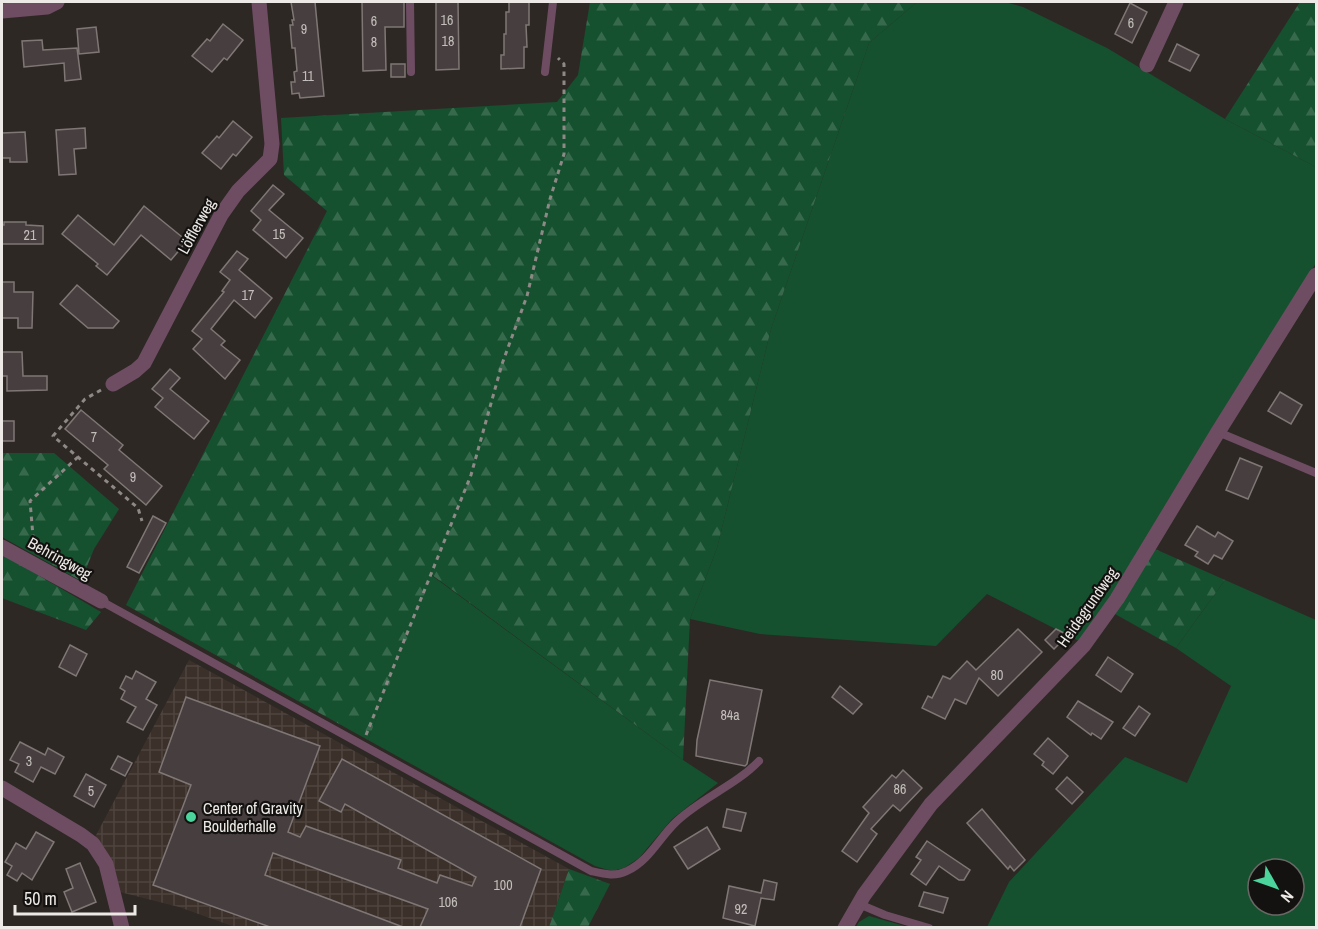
<svg xmlns="http://www.w3.org/2000/svg" width="1318" height="929" font-family="'Archivo Narrow',sans-serif">
  <style>
    .industrial { fill: url(#industrial-grid) }
    .green { fill: #15512f; fill-rule: evenodd }
    .forest { fill: url(#forest-firs) }
    .building { fill: #473f3f; stroke: #7f7776; stroke-width: 1.5 }
    .lines { fill: none; stroke-linecap: round; stroke-linejoin: round }
    .path { stroke: #8e8986; stroke-width: 3; stroke-dasharray: 4.5 4.5; stroke-linecap: butt }
    .service { stroke: #6e4d63; stroke-width: 8 }
    .minor { stroke: #6e4d63; stroke-width: 15 }
    .poi-dot { fill: #4bd49b; stroke: #141210; stroke-width: 2 }
    .labels { text-anchor: middle; stroke-width: 4.5; stroke-linejoin: round; paint-order: stroke }
    .number-label { font-size: 14px; fill: #c3bebc }
    .street-label { font-size: 16px; fill: #ece9e6; stroke: #141210 }
    .poi-label { font-size: 16px; fill: #ece9e6; stroke: #141210; text-anchor: start }
  </style>
  <defs>
    <pattern id="industrial-grid" width="8" height="8" patternUnits="userSpaceOnUse" patternTransform="scale(1.5)"><rect width="8" height="8" fill="#3c302a"/><path d="M0 4h8M4 0v8" fill="none" stroke="#4f443f"/></pattern>
    <pattern id="forest-firs" width="22" height="20" patternUnits="userSpaceOnUse" patternTransform="scale(1.5)"><rect width="22" height="20" fill="#15512f"/><path d="M5 1l3.5 6h-7zM16 11l3.5 6h-7z" fill="#376a4d"/></pattern>
  </defs>
  <rect width="100%" height="100%" fill="#2e2825"/>
  <path class="industrial" d="M189,660l380,209 -20,58h-314l-56,-20 -59,-15 -26,-53z"/>
  <g class="green">
    <path d="M917,2h88l18,5 84,41 118,71 91,48v96l-205,333 -32,45 -92,-47 -51,52 -176,-12 -70,-15 27,-71 54,-219 98,-286z"/>
    <path d="M431,575l252,185 35,23 -46,36 -33,39 -15,10 -12,3 -17,-5 -227,-126z"/>
    <path d="M1225,580l91,40v307h-329l22,-45 116,-125 62,26 44,-97 -55,-38zM1258,869h36v36h-36z"/>
    <path d="M869,916l39,11h-52l3,-5z"/>
  </g>
  <g class="forest">
    <path d="M590,2h327l-48,41 -98,286 -54,219 -27,71 -7,141 -251,-185 -64,165 -242,-135 201,-394 -43,-36 -3,-57 276,-16 21,-27z"/>
    <path d="M1300,2h16v165l-91,-48z"/>
    <path d="M2,453h52l65,56 -25,40 -13,32 -79,-44z"/>
    <path d="M1155,549l70,31 -49,68 -61,-34z"/>
    <path d="M2,554l99,58 -15,18 -84,-32z"/>
    <path d="M569,869l41,15 -22,43h-39z"/>
  </g>
  <g class="building">
    <path d="M291,2h24l9,94 -24,2 -1,-5 -7,1 -1,-12h4l-1,-10 3,-1 -2,-23h-3l-2,-23h3l-1,-5h2z"/>
    <path d="M362,2h42v25h-19l1,43 -23,1z"/>
    <path d="M436,2h22l1,67 -23,1z"/>
    <path d="M509,2h20v23h-3l1,22h-3v21l-23,1v-14h3v-21h2v-22h3z"/>
    <path d="M1130,3l17,9 -15,31 -17,-9z"/>
    <path d="M223,24l20,16 -16,20 -3,-2 -12,14 -20,-16 15,-17 3,2z"/>
    <path d="M96,27l3,25 -20,2 -2,-25z"/>
    <path d="M42,40l1,10 34,-2 4,31 -16,2 -1,-18 -40,4 -2,-26z"/>
    <path d="M1177,44l22,11 -9,16 -21,-10z"/>
    <rect x="391" y="64" width="14" height="13"/>
    <path d="M233,121l19,16 -16,19 -3,-2 -12,15 -19,-16 15,-17 2,2z"/>
    <path d="M85,128l1,20 -12,1 2,25 -17,1 -3,-45z"/>
    <path d="M25,132l2,30h-17v-4h-8v-25z"/>
    <path d="M273,185l11,9 -15,16 34,28 -17,20 -33,-28 8,-10 -10,-9z"/>
    <path d="M144,206l43,35 -16,19 -30,-25 -34,40 -11,-9 2,-2 -36,-30 16,-19 36,30z"/>
    <path d="M4,222h22v3l17,1v18h-41v-19h2z"/>
    <path d="M237,251l11,8 -9,11 33,28 -17,20 -21,-18 -23,29 14,12 -4,4 19,15 -15,19 -32,-30 9,-10 -10,-8 32,-39 -2,-1 8,-11 -10,-8z"/>
    <path d="M2,282h12v10h19l-1,36h-14v-10h-16z"/>
    <path d="M77,285l42,36 -6,7h-25l-28,-24z"/>
    <path d="M2,352h20l1,24h24v14l-40,1v-15h-5z"/>
    <path d="M170,369l10,9 -10,11 39,32 -15,18 -39,-32 8,-9 -11,-9z"/>
    <path d="M1280,392l22,13 -11,19 -23,-13z"/>
    <path d="M81,410l42,35 -4,5 43,36 -16,19 -42,-36 4,-4 -43,-36z"/>
    <rect x="2" y="421" width="12" height="20"/>
    <path d="M1240,458l22,9 -14,32 -22,-9z"/>
    <path d="M153,516l13,7 -27,50 -12,-6z"/>
    <path d="M1197,526l18,11 3,-5 15,9 -11,18 -8,-4 -6,9 -13,-8 3,-4 -13,-7z"/>
    <path d="M1018,629l24,23 -44,44 -19,-18 -13,26 -11,-5 -10,20 -23,-11 6,-12 4,2 11,-22 7,3 17,-18 9,9z"/>
    <path d="M1056,629l12,6 -14,14 -9,-9z"/>
    <path d="M70,645l17,9 -11,22 -17,-9z"/>
    <path d="M1108,657l25,17 -12,18 -25,-17z"/>
    <path d="M136,671l20,11 -10,17 11,6 -14,25 -16,-8 9,-15 -15,-8 4,-8 -5,-3 6,-12 6,3z"/>
    <path d="M710,680l52,10 -15,74 -2,2 -49,-10 1,-16z"/>
    <path d="M840,686l22,18 -9,10 -21,-17z"/>
    <path d="M186,697l134,49 -32,86 12,5 6,-11 95,34 -3,8 39,15 3,-8 32,11 4,-9 -131,-73 -4,8 -22,-11 23,-42 199,110 -21,58h-100l8,-18 -155,-56 -8,22 138,52h-133l-117,-42 38,-100 -32,-13z"/>
    <path d="M1078,701l35,21 -12,17 -9,-6 -1,2 -24,-18z"/>
    <path d="M1139,706l11,8 -15,22 -12,-8z"/>
    <path d="M1048,738l20,18 -15,18 -11,-9 2,-3 -10,-8z"/>
    <path d="M20,742l25,13 3,-7 16,9 -9,17 -14,-7 -8,15 -18,-10 4,-8 -9,-4z"/>
    <path d="M118,756l14,7 -7,13 -14,-7z"/>
    <path d="M903,770l19,18 -22,23 -7,-6 -22,24 6,5 -20,28 -15,-11 27,-38 -6,-6 29,-32 4,3z"/>
    <path d="M86,774l20,11 -12,22 -20,-11z"/>
    <path d="M1067,777l16,15 -11,12 -16,-15z"/>
    <path d="M727,809l19,4 -5,18 -18,-4z"/>
    <path d="M982,809l43,51 -11,11 -4,-5 -2,3 -41,-46z"/>
    <path d="M707,827l13,22 -32,20 -14,-22z"/>
    <path d="M36,832l18,10 -22,38 -10,-7 -5,8 -10,-6 5,-9 -7,-4 11,-19 10,6z"/>
    <path d="M927,841l43,29 -6,10h-5l-20,-14 -13,19 -15,-11 10,-14 -5,-3z"/>
    <path d="M80,863l16,39 -24,10 -8,-20 9,-4 -7,-19z"/>
    <path d="M764,880l13,3 -3,17 -13,-2 -6,28 -32,-8 6,-32 32,7z"/>
    <path d="M924,892l24,6 -5,15 -24,-7z"/>
  </g>
  <g class="lines">
    <g class="path">
      <path d="M101,390l-16,9 -32,37 85,72 4,13"/>
      <path d="M34,548l-4,-47 48,-44"/>
      <path d="M366,735l105,-260 31,-111 25,-68 23,-97 14,-45v-90l-6,-6"/>
    </g>
    <g class="service">
      <path d="M410,2l1,70"/>
      <path d="M545,72l8,-70"/>
      <path d="M1218,432l98,41"/>
      <path d="M101,601l490,270c13,3 24,6 36,0 23,-11 32,-33 49,-49 25,-24 59,-36 83,-61"/>
      <path d="M859,904l26,11 44,13"/>
    </g>
    <g class="minor">
      <path d="M2,11l45,-4 10,-5"/>
      <path d="M1147,65l29,-63"/>
      <path d="M113,384l22,-13 9,-8 77,-148 17,-24 32,-32 2,-15 -13,-142"/>
      <path d="M2,547l99,54"/>
      <path d="M2,788l79,47 12,9 13,20 16,64"/>
      <path d="M845,928l19,-33 67,-91 153,-159 33,-46 101,-167 98,-157"/>
    </g>
  </g>
  <circle class="poi-dot" cx="191" cy="817" r="6"/>
  <g class="labels">
    <g class="number-label">
      <text x="447" y="25">16</text>
      <text x="374" y="26">6</text>
      <text x="1131" y="28">6</text>
      <text x="304" y="34">9</text>
      <text x="448" y="46">18</text>
      <text x="374" y="47">8</text>
      <text x="308" y="81">11</text>
      <text x="279" y="239">15</text>
      <text x="30" y="240">21</text>
      <text x="248" y="300">17</text>
      <text x="94" y="442">7</text>
      <text x="133" y="482">9</text>
      <text x="997" y="680">80</text>
      <text x="730" y="720">84a</text>
      <text x="29" y="766">3</text>
      <text x="900" y="794">86</text>
      <text x="91" y="796">5</text>
      <text x="503" y="890">100</text>
      <text x="448" y="907">106</text>
      <text x="741" y="914">92</text>
    </g>
    <g class="street-label">
      <text transform="translate(196 226) rotate(-61)" y="6">Löfflerweg</text>
      <text transform="translate(60 558) rotate(29)" y="6">Behringweg</text>
      <text transform="translate(1087 607) rotate(-55)" y="6">Heidegrundweg</text>
    </g>
    <g class="poi-label">
      <text x="203" y="814">Center of Gravity<tspan x="203" dy="18">Boulderhalle</tspan></text>
    </g>
  </g>
  <rect width="1318" height="929" fill="none" stroke="#ece9e6" stroke-width="6"/>
  <g transform="translate(1276 887) rotate(130)"><circle r="28" fill="#141210" stroke="#6a6866" stroke-width="1.5"/>
  <path d="M0-4.5L10 22L0 15L-10 22Z" fill="#4bd49b"/>
  <text y="-9" font-size="16" font-weight="bold" text-anchor="middle" fill="#ece9e6">N</text>
  </g>
  <path d="M15 905v9h120v-9" fill="none" stroke="#ece9e6" stroke-width="3"/>
  <text x="24" y="905" font-size="18" fill="#ece9e6" stroke="#141210" stroke-width="4.5" paint-order="stroke">50 m</text>
</svg>
